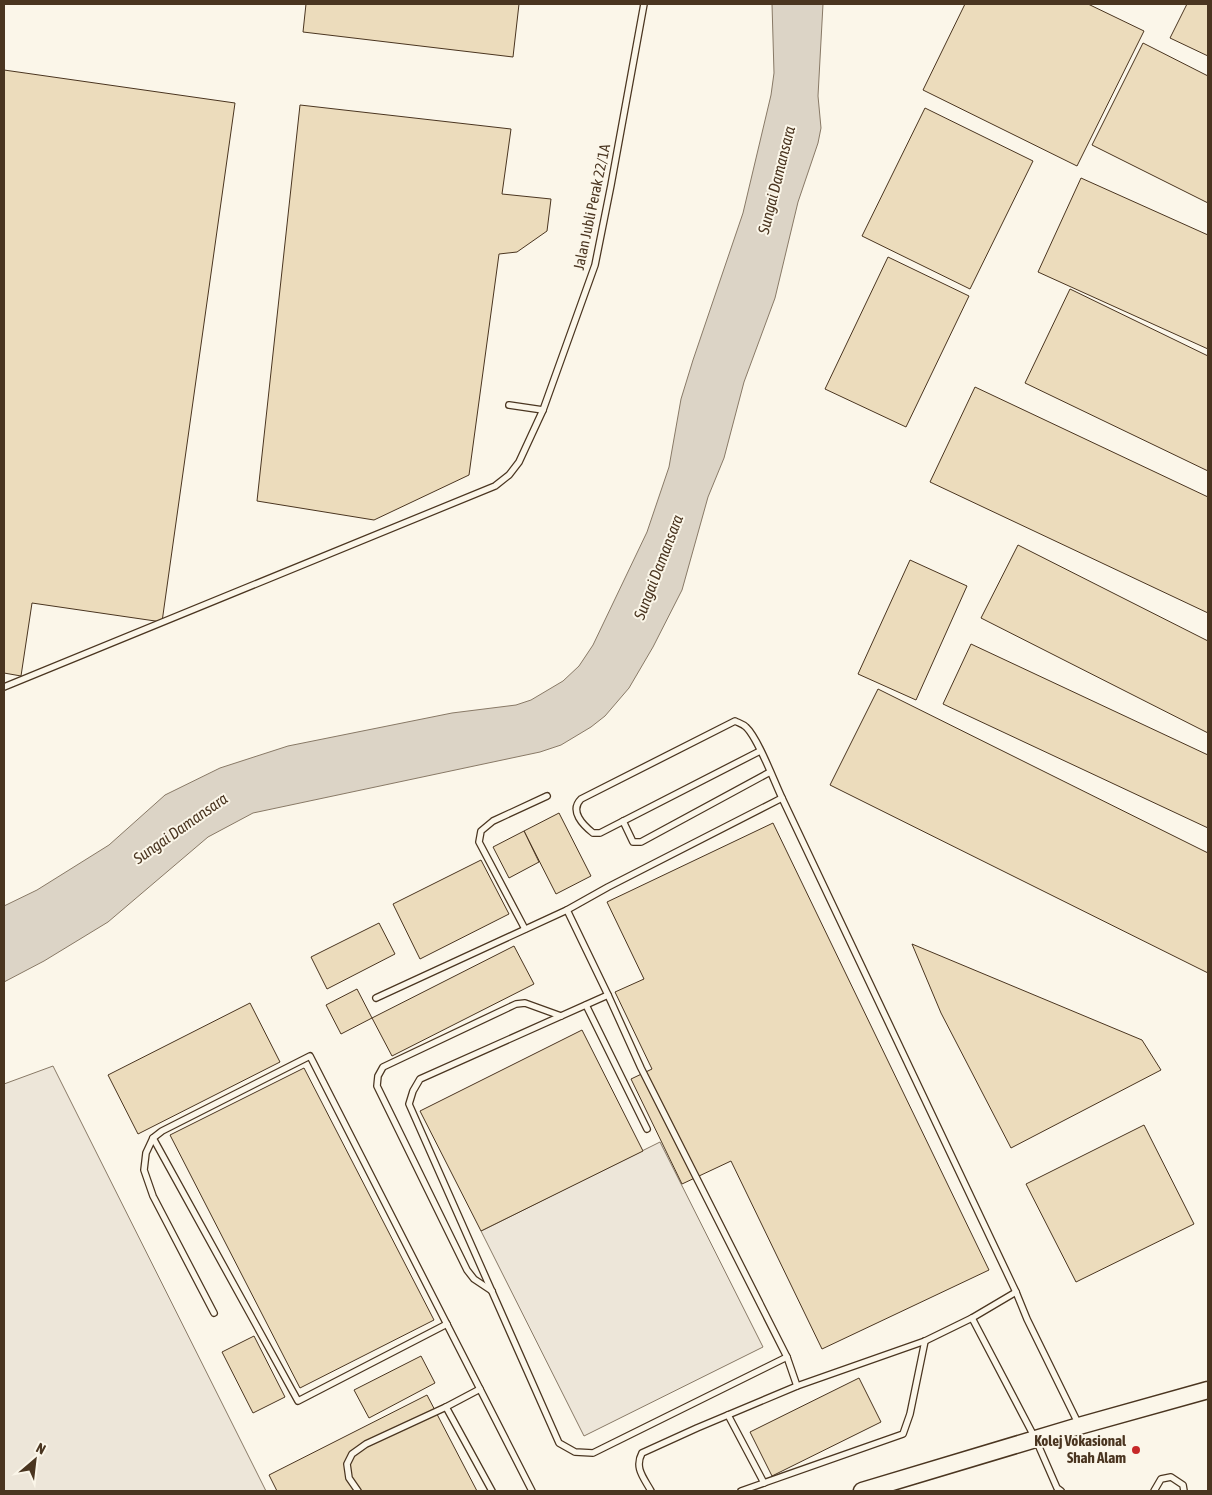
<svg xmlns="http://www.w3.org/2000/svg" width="1212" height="1495" font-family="'Asap Condensed',sans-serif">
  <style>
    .green { fill: #ede6d9; stroke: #887966 }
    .water { fill: #dcd4c6; stroke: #887966 }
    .building { fill: #ecdcbc; stroke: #4a3520 }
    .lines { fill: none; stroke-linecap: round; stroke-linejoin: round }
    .service-casing { stroke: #4a3520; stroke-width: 8 }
    .secondary-casing { stroke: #4a3520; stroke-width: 19 }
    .service { stroke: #fbf6e9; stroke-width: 5.5 }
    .secondary { stroke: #fbf6e9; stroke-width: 16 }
    .poi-dot { fill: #c62828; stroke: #fbf6e9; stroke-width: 2 }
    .labels { text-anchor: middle; stroke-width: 4; stroke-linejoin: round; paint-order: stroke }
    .street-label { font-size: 15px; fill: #4a3520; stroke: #fbf6e9 }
    .poi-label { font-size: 15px; font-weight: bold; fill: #4a3520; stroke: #fbf6e9; text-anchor: end }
    .water-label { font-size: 16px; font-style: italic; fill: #4a3520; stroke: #fbf6e9 }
  </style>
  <rect width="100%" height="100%" fill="#fbf6e9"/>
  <g class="green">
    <path d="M53,1066l213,425h-262v-407z"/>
    <path d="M660,1142l103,205 -179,89 -103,-205z"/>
  </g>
  <path class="water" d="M772,4h51l-5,92 3,32 -3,15 -20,59 -23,96 -31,84 -20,76 -16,39 -26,93 -29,57 -24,41 -24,28 -14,11 -30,18 -21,7 -287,61 -45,24 -100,85 -64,39 -40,21v-76l33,-16 72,-45 56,-50 55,-27 68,-22 164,-33 64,-8 15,-5 32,-19 16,-15 14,-21 54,-113 22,-65 12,-68 12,-39 50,-147 28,-118 3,-22z"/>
  <g class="building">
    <path d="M306,4h213l-6,53 -210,-25z"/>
    <path d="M965,4h123l56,27 -67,135 -154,-76z"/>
    <path d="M1187,4h21v52l-38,-18z"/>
    <path d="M1143,43l65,33v127l-116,-58z"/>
    <path d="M4,70l231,33 -73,519 -130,-19 -11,73 -17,-3z"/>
    <path d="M300,105l211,24 -9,65 49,5 -4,32 -30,21 -18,2 -30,221 -95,45 -117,-19z"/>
    <path d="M925,108l108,53 -63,128 -108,-53z"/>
    <path d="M1081,178l127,57v114l-170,-77z"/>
    <path d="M888,257l81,39 -63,131 -81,-38z"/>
    <path d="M1070,289l138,67v115l-183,-88z"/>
    <path d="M975,387l233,110v116l-278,-131z"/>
    <path d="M1018,545l190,96v92l-227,-115z"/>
    <path d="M910,560l57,26 -51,114 -58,-26z"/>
    <path d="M971,644l237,111v73l-265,-124z"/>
    <path d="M878,689l330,164v120l-378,-188z"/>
    <path d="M559,813l32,63 -35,18 -32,-63z"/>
    <path d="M773,823l216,447 -167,79 -91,-188 -49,23 -51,-105 21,-10 -37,-77 29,-13 -37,-77z"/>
    <path d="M524,831l15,31 -30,16 -16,-31z"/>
    <path d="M481,860l28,54 -89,45 -27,-55z"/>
    <path d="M379,923l16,31 -68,35 -16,-32z"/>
    <path d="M912,944l230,96 19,30 -150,78 -70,-135z"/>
    <path d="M514,946l20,38 -142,72 -20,-38z"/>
    <path d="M357,989l15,29 -31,16 -15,-29z"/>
    <path d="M250,1003l30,59 -142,72 -30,-59z"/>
    <path d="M582,1030l61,121 -162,80 -61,-120z"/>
    <path d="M304,1068l130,252 -134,68 -130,-253z"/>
    <path d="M1144,1125l50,99 -118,58 -50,-98z"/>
    <path d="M254,1336l31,61 -32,16 -31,-61z"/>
    <path d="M421,1356l14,27 -66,35 -15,-28z"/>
    <path d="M859,1378l22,44 -109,54 -22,-44z"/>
    <path d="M427,1395l50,96h-200l-8,-16z"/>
  </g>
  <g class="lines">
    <g class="service-casing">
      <g id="service">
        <path d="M509,405l34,5"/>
        <path d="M4,687l491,-201 14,-11 10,-13 24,-52 52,-145 16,-80 33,-181"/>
        <path d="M760,751l-160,82h-7c-10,-8 -24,-22 -12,-34l154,-78c4,2 8,3 11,6 12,11 28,54 36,71l234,494 11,27 52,106"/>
        <path d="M782,798l-174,89 -41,23 41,85 33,73 146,289 10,29"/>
        <path d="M623,821l10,21h8l129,-70"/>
        <path d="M525,929l-46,-87 2,-11 12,-10 54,-25"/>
        <path d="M608,995l-188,84 -7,12 -4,13 150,339 16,9 18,1 194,-96"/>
        <path d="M376,998l191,-88"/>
        <path d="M586,1005l61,124"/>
        <path d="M153,1138l145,263 149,-77"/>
        <path d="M492,1291l-18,-12 -7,-9 -90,-184 1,-10 5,-9 133,-63 9,-1 36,13"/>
        <path d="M214,1313l-61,-117 -9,-26 2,-17 7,-15 9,-7 148,-75 222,435"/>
        <path d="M972,1318l64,122 21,48 4,3"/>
        <path d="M480,1389l-34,18 46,84"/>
        <path d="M728,1415l36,68"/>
        <path d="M358,1491l-9,-13 -2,-14 5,-10 14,-10 80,-37"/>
        <path d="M651,1491c-7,-13 -17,-23 -9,-38l55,-25 100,-42 128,-45 47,-23 44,-26"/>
        <path d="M741,1491l162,-57 7,-20 15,-73"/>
        <path d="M1154,1491l7,-12 10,-2 12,8 1,6"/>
      </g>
    </g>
    <g class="secondary-casing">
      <path id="secondary" d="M862,1491l217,-65 129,-36"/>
    </g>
    <use href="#service" class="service"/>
    <use href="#secondary" class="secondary"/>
  </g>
  <circle class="poi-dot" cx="1136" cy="1450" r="5"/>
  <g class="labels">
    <g class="street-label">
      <text transform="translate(592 207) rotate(-78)" y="5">Jalan Jubli Perak 22/1A</text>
    </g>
    <g class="poi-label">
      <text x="1126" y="1446">Kolej Vokasional<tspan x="1126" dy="17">Shah Alam</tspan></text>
    </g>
    <g class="water-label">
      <text transform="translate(776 180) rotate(-76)" y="6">Sungai Damansara</text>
      <text transform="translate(658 567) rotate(-69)" y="6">Sungai Damansara</text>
      <text transform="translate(180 828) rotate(-35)" y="6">Sungai Damansara</text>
    </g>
  </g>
  <rect width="1212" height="1495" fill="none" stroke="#4a3520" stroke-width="10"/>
  <g transform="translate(35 1460) rotate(28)" stroke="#fbf6e9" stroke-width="4" paint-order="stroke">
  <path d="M0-4L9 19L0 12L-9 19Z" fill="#4a3520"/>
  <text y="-8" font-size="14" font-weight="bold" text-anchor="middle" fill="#4a3520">N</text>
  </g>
</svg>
